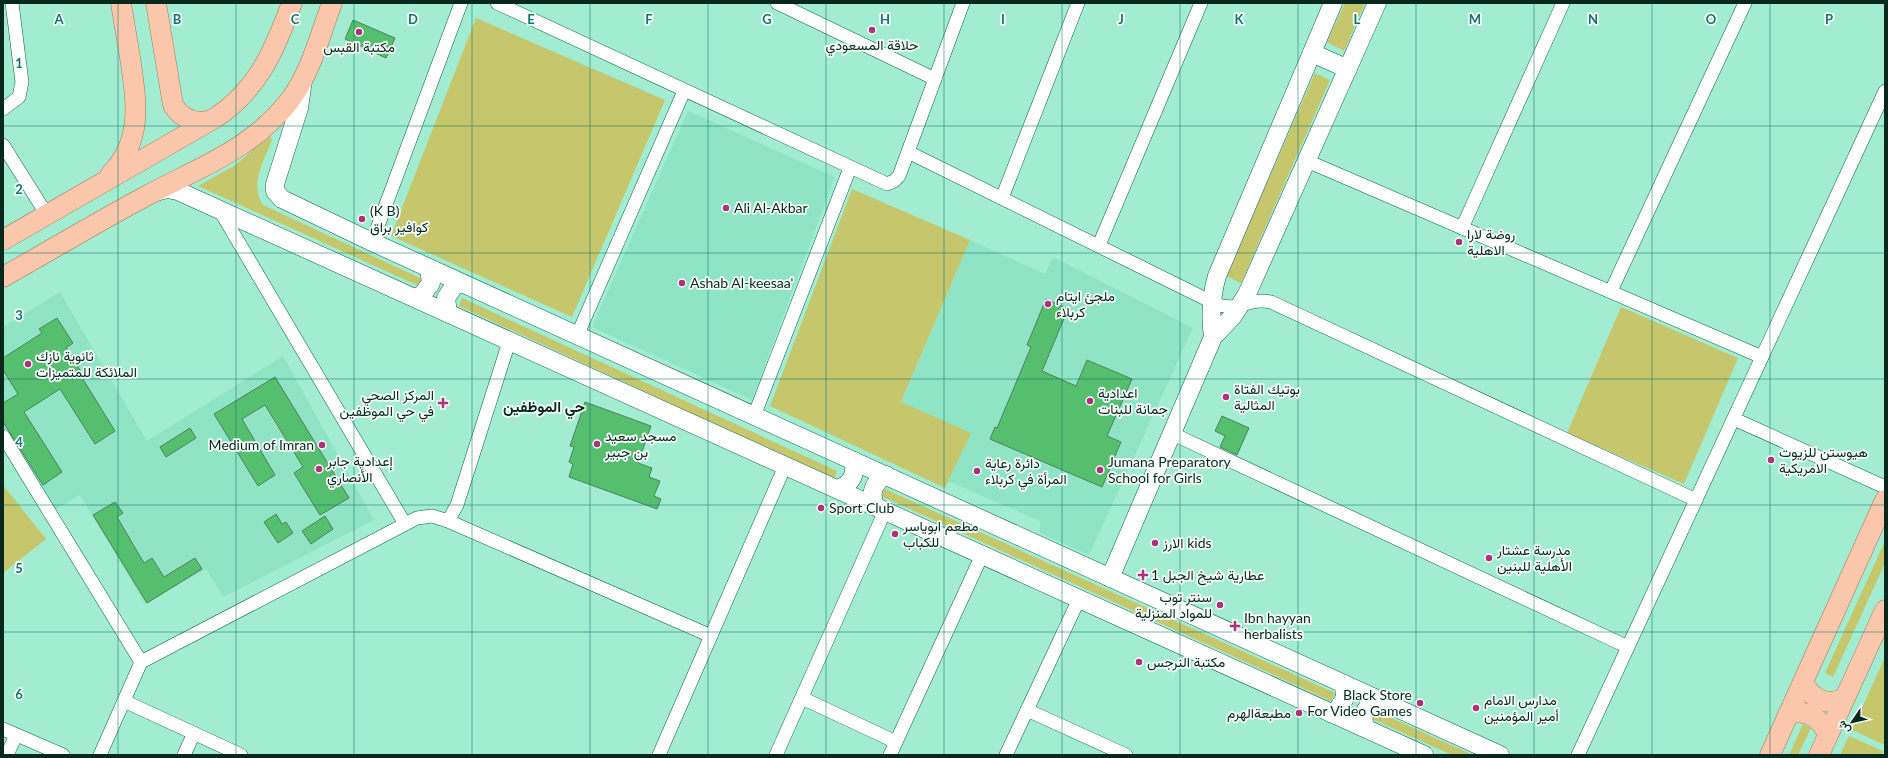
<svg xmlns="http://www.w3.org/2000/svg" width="1888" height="758" font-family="Lato,Vazirmatn,sans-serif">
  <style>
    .built { fill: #8fe4c5 }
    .green { fill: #c6c66c }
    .building { fill: #55bf6f; stroke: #4f8259 }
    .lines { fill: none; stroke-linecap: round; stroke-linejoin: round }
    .street-casing { stroke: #0c614b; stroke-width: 14 }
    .secondary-casing { stroke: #0c614b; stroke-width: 19 }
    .primary-casing { stroke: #a37756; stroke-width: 21 }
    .street { stroke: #fff; stroke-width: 13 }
    .secondary { stroke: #fff; stroke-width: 18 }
    .primary { stroke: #fac7ac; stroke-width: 20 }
    .grid { fill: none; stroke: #0f766e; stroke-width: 1; stroke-opacity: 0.55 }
    .poi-dot { fill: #b1307c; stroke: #f7fefb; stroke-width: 1.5 }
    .labels { text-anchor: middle; stroke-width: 3.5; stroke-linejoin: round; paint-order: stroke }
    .poi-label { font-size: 14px; fill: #08281e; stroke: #f7fefb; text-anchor: start }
    .neighbourhood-label { font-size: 15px; font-weight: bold; fill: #08281e; stroke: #f7fefb }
    .grid-label { font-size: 13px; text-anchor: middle; font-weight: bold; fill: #0f766e; stroke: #f7fefb; stroke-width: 3.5; stroke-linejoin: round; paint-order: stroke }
  </style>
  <rect width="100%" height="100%" fill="#a2edd1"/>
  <g class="built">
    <path d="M688,111l147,66 -83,223 -160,-73z"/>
    <path d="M970,240l75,34 8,-17 140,71 -104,227 -49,-22v-12l-92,-40 23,-48 -70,-30z"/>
    <path d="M60,292l87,149 136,-85 91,164 -151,77 -17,-28 -61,35 -65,-109 -26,15 -51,-85v-98z"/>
  </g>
  <g class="green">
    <path d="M1345,3h20l-21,48 -17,-9z"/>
    <path d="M476,18l189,82 -93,217 -181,-81z"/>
    <path d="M1315,73l15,7 -89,203 -15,-7z"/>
    <path d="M269,137h2l1,3c-8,21 -23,44 -9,65l157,73 4,2 -5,6 -221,-100 36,-20z"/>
    <path d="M852,189l118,51 -69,162 70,31 -26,55 -175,-82z"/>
    <path d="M462,298l375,173 -3,8 -375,-173z"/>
    <path d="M1621,307l117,51 -54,126 -117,-51z"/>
    <path d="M3,485l43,54 -43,34z"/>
    <path d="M885,489l450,204 -4,8 -450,-205z"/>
    <path d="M1885,541v22l-52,114 -8,-4z"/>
    <path d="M1885,657v88l-33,-15z"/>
    <path d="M1376,711l97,44h-21l-80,-36z"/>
    <path d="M1803,724l8,4 -13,27h-9z"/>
    <path d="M1849,736l34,15 -2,4h-41z"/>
  </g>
  <g class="building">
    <path d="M353,20l42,18 -9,20 -41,-19z"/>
    <path d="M1046,299l22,10 -26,62 34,15 11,-26 45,19 -25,57 14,6 -19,45 -112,-48 5,-12 2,1 34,-81 -4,-2z"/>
    <path d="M57,318l16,25 -7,5 17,27 -2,1 34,55 -20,13 -35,-55 -36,23 38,60 -19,13 -40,-63v-19l15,-9 -15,-24v-12l39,-25 -3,-4z"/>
    <path d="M275,377l74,121 -29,17 -26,-42 9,-6 -38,-62 -23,14 33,56 -17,11 -44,-72z"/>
    <path d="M585,402l66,24 -13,37 14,5 -3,9 11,4 -6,15 7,3 -4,10 -88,-32 4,-13 -4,-2 5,-15 -4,-1z"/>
    <path d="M1222,416l27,12 -12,27 -17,-8 5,-11 -10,-5z"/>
    <path d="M190,428l6,10 -30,19 -6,-10z"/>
    <path d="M115,502l8,11 -6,4 27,46 8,-5 12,19 31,-19 7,11 -55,34 -54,-88z"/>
    <path d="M276,514l6,10 4,-2 7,11 -15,10 -14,-21z"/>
    <path d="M325,516l8,13 -22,15 -9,-13z"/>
  </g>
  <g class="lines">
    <g class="street-casing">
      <g id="street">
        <path d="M497,3l390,181 7,-3 5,-5 64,-173"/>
        <path d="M777,3l158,76"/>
        <path d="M3,109l16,-12 3,-15 -10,-79"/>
        <path d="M3,145l44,70"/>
        <path d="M908,152l308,152c22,9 32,-7 55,-2l425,198"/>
        <path d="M1307,161l455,196"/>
        <path d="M1002,198l76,-195"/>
        <path d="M219,209l186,315"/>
        <path d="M1462,228l101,-225"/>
        <path d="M372,242l89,-239"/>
        <path d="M1099,245l102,-242"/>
        <path d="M1611,291l134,-288"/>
        <path d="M577,336l107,-245"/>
        <path d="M754,416l96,-248"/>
        <path d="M1734,419l151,68"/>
        <path d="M1173,434l455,213"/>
        <path d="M3,436l138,226"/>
        <path d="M448,521l263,115"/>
        <path d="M802,698l94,44"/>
        <path d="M124,701l117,54"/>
        <path d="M1027,710l99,45"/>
        <path d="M3,729l60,26"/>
        <path d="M7,755l9,-20"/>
        <path d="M100,755l41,-93 276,-144 15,-2 16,5 9,-16 52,-163"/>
        <path d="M184,755l10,-22"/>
        <path d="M659,755l126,-289"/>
        <path d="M776,755l109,-244"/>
        <path d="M890,755l92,-200"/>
        <path d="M1006,755l73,-156"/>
        <path d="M1578,755l307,-664"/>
      </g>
    </g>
    <g class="secondary-casing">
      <g id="secondary">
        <path d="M1312,53l36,16"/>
        <path d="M303,80l-4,28 -24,76v7l7,8 90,43 1128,513"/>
        <path d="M155,192l12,-3 11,2 1246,564"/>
        <path d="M415,298l7,-3 9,-12 -2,-15"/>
        <path d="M448,313l-2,-15 8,-12 7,-3"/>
        <path d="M1213,337c-3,-22 -2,-41 4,-61l116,-273"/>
        <path d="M838,489c13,-5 18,-14 16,-28"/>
        <path d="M875,506c-5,-13 -2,-23 11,-31"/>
        <path d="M1110,578l103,-241 20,-21 14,-22 130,-291"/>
        <path d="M1331,713l6,-3 8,-12 -1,-14"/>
        <path d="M1365,728c-4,-14 1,-23 14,-28"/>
      </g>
    </g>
    <g class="primary-casing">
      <g id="primary">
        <path d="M156,3l17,102c9,14 23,20 38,15"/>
        <path d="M110,175c32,-33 27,-69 21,-111 -3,-20 -7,-41 -10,-61"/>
        <path d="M3,240l212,-122c44,-29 59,-68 77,-115"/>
        <path d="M3,277c48,-27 96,-56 145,-82 54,-29 103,-45 142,-95 21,-28 30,-65 42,-97"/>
        <path d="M1803,682c9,17 22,24 41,17"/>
        <path d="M1788,714c19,-5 32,3 40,21"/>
        <path d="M1770,755l115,-255"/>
        <path d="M1819,755l66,-145"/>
      </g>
    </g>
    <use href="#street" class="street"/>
    <use href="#secondary" class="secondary"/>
    <use href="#primary" class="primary"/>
  </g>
  <path class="grid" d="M118,3v752M236,3v752M354,3v752M472,3v752M590,3v752M708,3v752M826,3v752M944,3v752M1062,3v752M1180,3v752M1298,3v752M1416,3v752M1534,3v752M1652,3v752M1770,3v752M3,126h1882M3,253h1882M3,379h1882M3,505h1882M3,632h1882"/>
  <g class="poi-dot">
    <circle cx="872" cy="30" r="4"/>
    <circle cx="359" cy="32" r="4"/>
    <circle cx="726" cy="208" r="4"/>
    <circle cx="362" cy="219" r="4"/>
    <circle cx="1459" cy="242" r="4"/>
    <circle cx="682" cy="283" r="4"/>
    <circle cx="1048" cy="304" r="4"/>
    <circle cx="28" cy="364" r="4"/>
    <circle cx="1226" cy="397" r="4"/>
    <circle cx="1090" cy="401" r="4"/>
    <path d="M441 397h4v4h4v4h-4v4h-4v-4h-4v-4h4z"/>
    <circle cx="597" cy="444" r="4"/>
    <circle cx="322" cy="445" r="4"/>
    <circle cx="1771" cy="460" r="4"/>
    <circle cx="319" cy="469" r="4"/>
    <circle cx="1100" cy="470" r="4"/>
    <circle cx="977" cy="471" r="4"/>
    <circle cx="821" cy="508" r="4"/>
    <circle cx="895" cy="534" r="4"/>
    <circle cx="1155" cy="543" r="4"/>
    <circle cx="1489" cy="558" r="4"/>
    <path d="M1141 569h4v4h4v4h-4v4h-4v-4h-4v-4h4z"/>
    <circle cx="1220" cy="605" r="4"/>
    <path d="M1233 620h4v4h4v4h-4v4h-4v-4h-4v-4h4z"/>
    <circle cx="1139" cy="662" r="4"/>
    <circle cx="1420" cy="703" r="4"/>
    <circle cx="1476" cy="708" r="4"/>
    <circle cx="1299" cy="713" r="4"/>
  </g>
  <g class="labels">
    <g class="poi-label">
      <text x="872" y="50" text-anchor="middle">حلاقة المسعودي</text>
      <text x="359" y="52" text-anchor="middle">مكتبة القبس</text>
      <text x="734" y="213">Ali Al-Akbar</text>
      <text x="370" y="216">(K B)<tspan x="370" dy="16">كوافير براق</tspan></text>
      <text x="1467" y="239">روضة لارا<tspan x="1467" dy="16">الاهلية</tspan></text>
      <text x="690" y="288">Ashab Al-keesaa'</text>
      <text x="1056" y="301">ملجئ ايتام<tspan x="1056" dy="16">كربلاء</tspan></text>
      <text x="36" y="361">ثانوية نازك<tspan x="36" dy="16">الملائكة للمتميزات</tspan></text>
      <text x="1234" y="394">بوتيك الفتاة<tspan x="1234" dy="16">المثالية</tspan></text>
      <text x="1098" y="398">اعدادية<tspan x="1098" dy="16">جمانة للبنات</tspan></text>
      <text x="434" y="400" text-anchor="end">المركز الصحي<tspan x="434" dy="16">في حي الموظفين</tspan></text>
      <text x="605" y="441">مسجد سعيد<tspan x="605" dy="16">بن جبير</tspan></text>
      <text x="314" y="450" text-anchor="end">Medium of Imran</text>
      <text x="1779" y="457">هيوستن للزيوت<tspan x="1779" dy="16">الامريكية</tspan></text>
      <text x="327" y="466">إعدادية جابر<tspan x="327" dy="16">الأنصاري</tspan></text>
      <text x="1108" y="467">Jumana Preparatory<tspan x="1108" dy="16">School for Girls</tspan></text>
      <text x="985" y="468">دائرة رعاية<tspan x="985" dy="16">المرأة في كربلاء</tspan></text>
      <text x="829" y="513">Sport Club</text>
      <text x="903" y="531">مطعم ابوياسر<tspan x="903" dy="16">للكباب</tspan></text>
      <text x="1163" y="548">الارز kids</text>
      <text x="1497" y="555">مدرسة عشتار<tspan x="1497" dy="16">الأهلية للبنين</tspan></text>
      <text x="1151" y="580">عطارية شيخ الجبل 1</text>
      <text x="1212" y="602" text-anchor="end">سنتر توب<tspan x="1212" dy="16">للمواد المنزلية</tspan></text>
      <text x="1244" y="623">Ibn hayyan<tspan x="1244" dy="16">herbalists</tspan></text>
      <text x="1147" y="667">مكتبة النرجس</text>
      <text x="1412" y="700" text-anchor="end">Black Store<tspan x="1412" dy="16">For Video Games</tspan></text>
      <text x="1484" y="705">مدارس الامام<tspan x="1484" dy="16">أمير المؤمنين</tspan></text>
      <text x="1291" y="718" text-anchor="end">مطبعةالهرم</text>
    </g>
    <g class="neighbourhood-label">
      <text x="544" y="412">حي الموظفين</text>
    </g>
  </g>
  <g class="grid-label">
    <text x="59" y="24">A</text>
    <text x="177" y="24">B</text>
    <text x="295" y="24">C</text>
    <text x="413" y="24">D</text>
    <text x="531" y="24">E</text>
    <text x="649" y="24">F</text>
    <text x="767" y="24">G</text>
    <text x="885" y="24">H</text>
    <text x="1003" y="24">I</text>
    <text x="1121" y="24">J</text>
    <text x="1239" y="24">K</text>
    <text x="1357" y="24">L</text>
    <text x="1475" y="24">M</text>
    <text x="1593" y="24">N</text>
    <text x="1711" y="24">O</text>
    <text x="1829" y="24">P</text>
    <text x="19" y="68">1</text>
    <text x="19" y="194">2</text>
    <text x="19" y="320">3</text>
    <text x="19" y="447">4</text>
    <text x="19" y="573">5</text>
    <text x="19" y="699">6</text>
  </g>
  <rect width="1888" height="758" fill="none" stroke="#08281e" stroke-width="8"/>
  <g transform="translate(1852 722) rotate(236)" stroke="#f7fefb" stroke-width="3" paint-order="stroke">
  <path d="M0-3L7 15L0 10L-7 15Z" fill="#08281e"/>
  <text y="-6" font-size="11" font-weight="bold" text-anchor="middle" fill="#08281e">ش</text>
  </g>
</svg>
